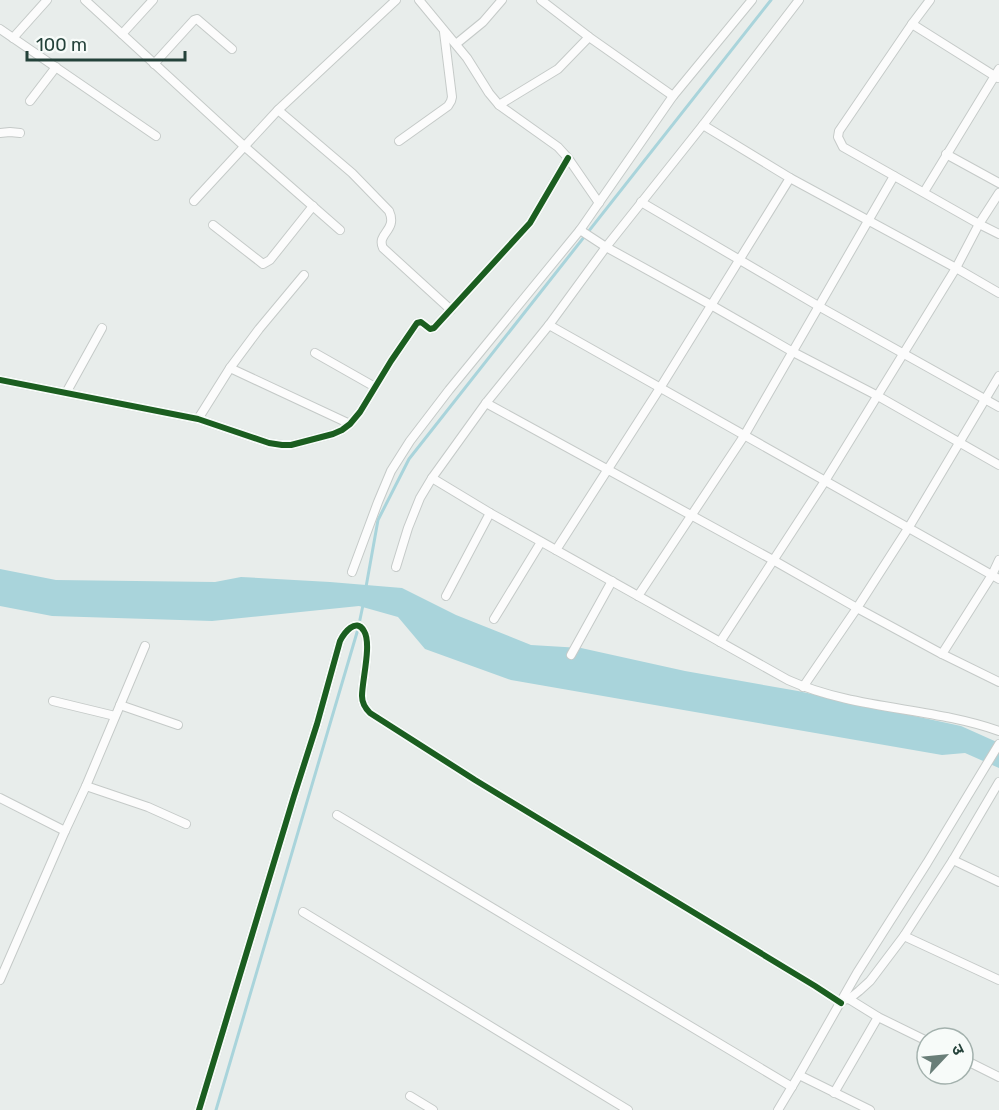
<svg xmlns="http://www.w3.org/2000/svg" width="999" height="1110" font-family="Rubik,'Noto Sans Devanagari',sans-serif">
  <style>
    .water { fill: #a9d4db }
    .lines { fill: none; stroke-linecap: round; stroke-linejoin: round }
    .stream { stroke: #a9d4db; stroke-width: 3 }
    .minor-casing { stroke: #c5cac8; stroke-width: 10 }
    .minor { stroke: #fcfcfc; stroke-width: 8 }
    .cycleway-casing { stroke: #f7fbf9; stroke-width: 10 }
    .cycleway { stroke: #1b5e20; stroke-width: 6 }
  </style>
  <rect width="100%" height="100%" fill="#e8edeb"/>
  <path class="water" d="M0,569l56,11 159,2 26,-5 89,5 72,6 54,27 75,30 50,3 104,23 113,20 163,35 38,17v25l-34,-15 -23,2 -431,-75 -86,-31 -27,-32 -39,-11 -147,15 -160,-5 -52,-10z"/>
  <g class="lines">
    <g class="stream">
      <path d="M366,587l12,-67 31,-61 362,-459"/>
      <path d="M216,1110l142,-481 5,-24"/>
    </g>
    <g class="minor-casing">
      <g id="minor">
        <path d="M85,0l159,146 96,84"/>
        <path d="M419,0l48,58 22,35 10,12 59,42 10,11 31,45"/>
        <path d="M541,0l48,37 84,59"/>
        <path d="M930,0l-18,24 -73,107 -1,6 5,10 136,77 20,10"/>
        <path d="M912,24l86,54"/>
        <path d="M0,29l156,107"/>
        <path d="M122,34l31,-34"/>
        <path d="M13,38l34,-38"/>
        <path d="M456,44l27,-22 19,-22"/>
        <path d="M154,64l40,-44 3,-1 35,30"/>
        <path d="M30,101l26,-34"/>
        <path d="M499,105l59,-36 31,-32"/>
        <path d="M278,110l74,63 37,38c9,20 -13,22 -6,37l68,62"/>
        <path d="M703,125l87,53 166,90 43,25"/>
        <path d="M0,133l10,-1 10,1"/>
        <path d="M399,141l49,-35 3,-5 1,-4 -8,-65"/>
        <path d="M946,154l53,29"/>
        <path d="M924,192l75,-123"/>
        <path d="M194,201l84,-91 118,-110"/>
        <path d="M641,202l179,105 179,100"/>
        <path d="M213,225l50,39 7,-4 43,-54"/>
        <path d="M580,230l26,17 105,58 82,47 83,43 123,70"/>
        <path d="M549,325l450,254"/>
        <path d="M315,353l60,34"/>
        <path d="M230,368l120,56"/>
        <path d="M0,380l198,39 71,24 13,2h9l42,-11 9,-4 8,-6 10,-12 31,-51 26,-38 4,-1 9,7 4,-1 96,-105 38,-65"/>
        <path d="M66,393l36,-65"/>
        <path d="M486,403l287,157 84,48 85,46 57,28"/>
        <path d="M198,419l32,-51 29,-39 45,-54"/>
        <path d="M432,478l58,35 298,167c67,30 143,27 211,51"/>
        <path d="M556,550l104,-162 130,-210"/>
        <path d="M396,567l12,-39 12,-30 12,-20 54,-75 63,-78 57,-78 97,-122 96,-125"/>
        <path d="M352,572l26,-70 13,-31 19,-30 39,-51 131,-160 93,-134 79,-96"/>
        <path d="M446,596l44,-83"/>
        <path d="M638,596l106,-160 150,-260"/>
        <path d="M494,619l47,-77"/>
        <path d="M720,642l105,-161 131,-213 23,-44 20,-31"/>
        <path d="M942,654l50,-79 7,-15"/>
        <path d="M571,655l41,-74"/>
        <path d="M803,687l54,-79 52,-81 90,-151"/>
        <path d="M53,701l62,15"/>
        <path d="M120,705l58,20"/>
        <path d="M86,786l62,21 38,17"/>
        <path d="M0,798l65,33"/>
        <path d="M337,815l455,272"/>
        <path d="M953,860l46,22"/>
        <path d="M303,912l325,198"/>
        <path d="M904,936l95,44"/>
        <path d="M0,980l65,-149 21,-45 59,-140"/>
        <path d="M849,999l29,18 49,24"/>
        <path d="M842,1000l7,-1 10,-8 11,-10 34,-45 49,-76 46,-78"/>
        <path d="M963,1059l36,18"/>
        <path d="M799,1075l71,35"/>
        <path d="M834,1093l44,-76"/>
        <path d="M410,1096l23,14"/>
        <path d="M199,1110l95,-314 23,-72 23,-83c4,-8 16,-24 24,-10 8,13 -2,49 -2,65 0,7 3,12 8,17l105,67 340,206 26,17"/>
        <path d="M778,1110l21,-35 58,-102 70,-110 72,-119"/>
      </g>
    </g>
    <use href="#minor" class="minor"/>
    <g class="cycleway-casing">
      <g id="cycleway">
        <path d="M0,380l198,39 71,24 13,2h9l42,-11 9,-4 8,-6 10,-12 31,-51 26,-38 4,-1 9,7 4,-1 96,-105 38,-65"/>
        <path d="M199,1110l95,-314 23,-72 23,-83c4,-8 16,-24 24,-10 8,13 -2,49 -2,65 0,7 3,12 8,17l105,67 340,206 26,17"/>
      </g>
    </g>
    <use href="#cycleway" class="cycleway"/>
  </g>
  <g transform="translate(945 1056) rotate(64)"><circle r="28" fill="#f7fbf9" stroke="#a3b1ad" stroke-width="1.5"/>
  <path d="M0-4.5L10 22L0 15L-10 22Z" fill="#697e78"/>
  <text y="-9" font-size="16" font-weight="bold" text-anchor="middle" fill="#24423a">उ</text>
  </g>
  <path d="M27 51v9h158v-9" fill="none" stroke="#24423a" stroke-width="3"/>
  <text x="36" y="51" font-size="18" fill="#24423a" stroke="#f7fbf9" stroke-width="4.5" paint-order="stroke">100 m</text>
</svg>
